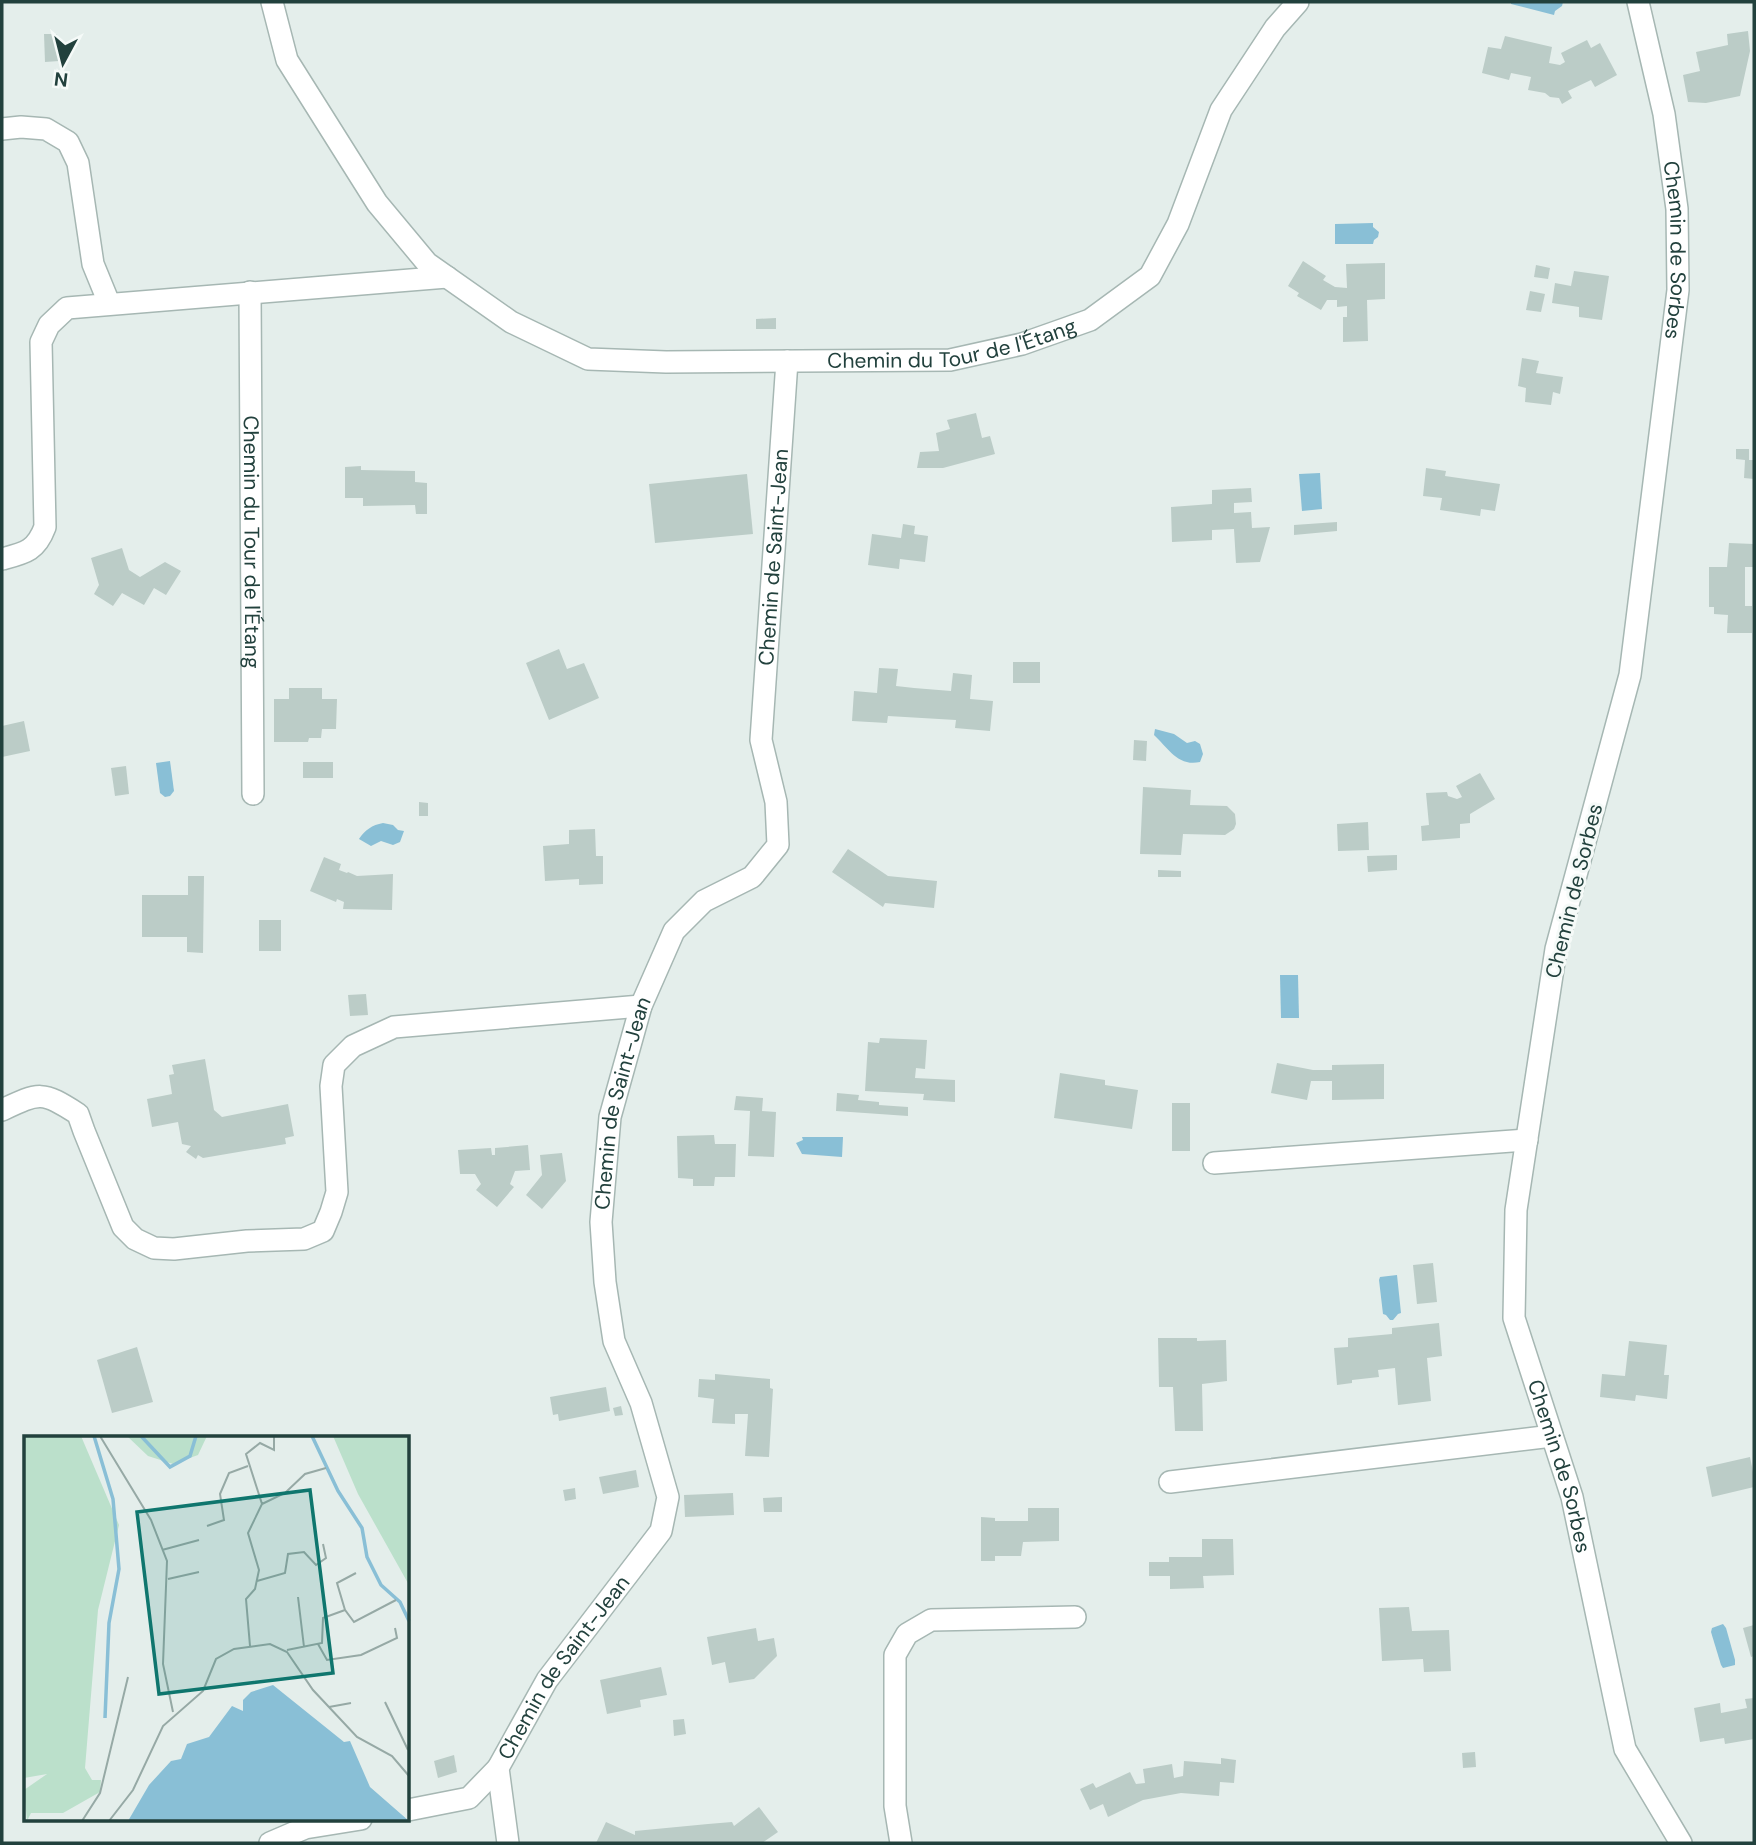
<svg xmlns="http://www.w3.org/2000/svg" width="1756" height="1845" font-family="'DM Sans',sans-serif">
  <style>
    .water { fill: #89bfd6 }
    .building { fill: #bbccc7 }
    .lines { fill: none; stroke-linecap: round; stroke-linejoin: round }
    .minor-casing { stroke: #a6b7b3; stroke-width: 24 }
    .tertiary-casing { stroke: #a6b7b3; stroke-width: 24 }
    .minor { stroke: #fff; stroke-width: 21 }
    .tertiary { stroke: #fff; stroke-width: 21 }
    .labels { text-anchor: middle; stroke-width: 6; stroke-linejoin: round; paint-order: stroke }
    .street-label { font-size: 21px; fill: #22413d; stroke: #f5faf8 }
    .inset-river { fill: none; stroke: #89bfd6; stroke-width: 3.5 }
    .inset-road { fill: none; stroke: #96a9a5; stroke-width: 2 }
    .view { fill: #0f766e; fill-opacity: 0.15; stroke: #0f766e; stroke-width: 3.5 }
    .inset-edge { fill: none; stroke: #22413d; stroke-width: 3.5 }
  </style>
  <rect width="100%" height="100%" fill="#e4eeeb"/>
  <g class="water">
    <path d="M1511,2h52l-1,4 -7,5 -1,4 -43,-11z"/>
    <path d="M1373,223v4l6,5 -1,5 -4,3 -1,4h-38v-20z"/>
    <path d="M1320,473l2,36 -20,2 -3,-37z"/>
    <path d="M1155,729l19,5 13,9 8,-2 5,3 3,10 -3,8c-22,5 -32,-14 -46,-27z"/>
    <path d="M170,761l4,30 -4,5 -5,1 -5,-4 -4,-30z"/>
    <path d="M383,823l10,2 5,5 6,1 -4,11 -7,3 -12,-4 -10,5 -12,-7c6,-9 13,-14 24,-16z"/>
    <path d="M1280,975h18l1,43h-18z"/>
    <path d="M802,1137h41l-1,20 -40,-3 -6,-11 7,-3z"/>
    <path d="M1397,1275l4,38 -3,1 -5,6h-3l-4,-5 -3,-1 -4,-34 1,-3z"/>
    <path d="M1723,1624l3,4 9,32v5l-12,3 -2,-3 -10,-33 1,-4z"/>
  </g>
  <g class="building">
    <path d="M1748,31l2,20 -10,45 -34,7 -18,-1 -5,-27 17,-4 -4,-19 32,-7 -1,-11z"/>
    <path d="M44,34h13l2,27 -14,1z"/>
    <path d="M1505,36l47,11 -3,16 11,2 5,-3 -4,-9 26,-13 4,8 9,-5 17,32 -22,12 -4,-7 -23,11 4,7 -10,6 -3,-6 -9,-1 -5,-4 -17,-3 3,-13 -20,-4 -2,7 -27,-7 6,-26 13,2z"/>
    <path d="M1303,261l23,15 -3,4 12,7 12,1 -1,-24 39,-1v36l-18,1 1,41 -25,1v-25h4v-11l-10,1v-7h-10l-6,10 -24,-14 2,-3 -11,-7z"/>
    <path d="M1536,265l14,3 -2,11 -14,-2z"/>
    <path d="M1574,271l35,5 -7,44 -23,-3v-10l-27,-4 3,-20 16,3z"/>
    <path d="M1530,291l15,3 -4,18 -15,-2z"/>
    <path d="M776,318v11h-20v-10z"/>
    <path d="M1522,358l17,3 -3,12 27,4 -3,17 -7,-2 -2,13 -26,-3 1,-14 -8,-2z"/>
    <path d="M976,413l6,25 8,-2 5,18 -52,14h-26l3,-16 19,-1 -3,-18 14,-4 -3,-9z"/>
    <path d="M1736,449h13v11h5v19l-10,-1 1,-18 -9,-1z"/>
    <path d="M361,466v4l54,1v11l12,1v31h-11l-1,-9 -52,1v-8h-18v-31z"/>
    <path d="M1426,468l20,3 -1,5 55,8 -5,27 -14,-2 -1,7 -40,-6 2,-12 -19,-2z"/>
    <path d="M747,474l6,60 -98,9 -6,-59z"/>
    <path d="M1251,488l1,14 -18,1v10l17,-1 1,16 18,-1 -10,35 -24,1 -2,-34 -22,1v10l-40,2 -1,-35 41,-3v-14z"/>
    <path d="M1337,522v9l-43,4v-10z"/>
    <path d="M903,524l12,2 -1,8 14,2 -3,26 -25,-3 -1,10 -31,-4 4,-31 29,4z"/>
    <path d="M1729,543l25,1 -1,23h-8v39h7v27h-25l1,-18 -14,-1v-7h-5v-40h18z"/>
    <path d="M122,548l7,22 11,7 25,-15 16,9 -15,24 -12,-7 -10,17 -22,-12 -9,13 -19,-12 5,-9 -8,-27z"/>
    <path d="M559,649l8,20 17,-6 15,35 -50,22 -23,-57z"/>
    <rect x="1013" y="662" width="27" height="21"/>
    <path d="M879,668l19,1 -2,17 18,2 37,3 2,-18 19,2 -2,24 23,2 -3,30 -35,-3 1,-8 -68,-4 -1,7 -35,-2 2,-30 23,2z"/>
    <path d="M289,688h33v11h15l-1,30h-14l-1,9h-12l-1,4h-34v-43h15z"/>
    <path d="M24,721l6,30 -28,6v-31z"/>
    <path d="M1134,740l13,1 -1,20 -13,-1z"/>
    <rect x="303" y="762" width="30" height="16"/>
    <path d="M126,766l3,28 -14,2 -4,-28z"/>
    <path d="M1480,773l15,26 -25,15v9l-10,1v14l-38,3 -1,-15 8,-1 -3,-32 21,-1 1,4 9,3 5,-2 -6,-11z"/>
    <path d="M1143,787l48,3 -1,15 37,1 8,8 1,10 -2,5 -9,6 -42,-1 -2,21 -41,-1z"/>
    <path d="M419,802l9,1v13h-9z"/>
    <path d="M1368,822l1,28 -31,1 -1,-27z"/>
    <path d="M595,829l1,27h7v28l-24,1v-6l-34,2 -2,-35 26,-2v-14z"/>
    <path d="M848,849l40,27 49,5 -3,27 -49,-5 -2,4 -51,-35z"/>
    <path d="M1397,855v15l-29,2 -1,-16z"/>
    <path d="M324,857l17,7 -2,6 8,3 1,-1 9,4 36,-2 -1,36 -49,-1 1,-7 -7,-3 -1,3 -26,-11z"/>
    <path d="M1158,870l23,1v6h-23z"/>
    <path d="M188,876h16l-1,77 -16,-1v-15h-45v-42h46z"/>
    <rect x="259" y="920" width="22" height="31"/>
    <path d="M366,994l2,21 -18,1 -2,-21z"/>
    <path d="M880,1038l47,2 -2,29 -9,-1 -1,10 40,2v22l-32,-2 1,-6 -59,-3 3,-49 11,1z"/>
    <path d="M205,1059l9,51 8,7 66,-13 6,32 -9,2 1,6 -83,14 -5,-3 -2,4 -10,-7 5,-6 -9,-2 -4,-22 -26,5 -5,-28 25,-5 -3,-19 5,-1 -2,-9z"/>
    <path d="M1277,1063l36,7h19v-5l52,-1v35l-52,1v-19h-21l-4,19 -36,-7z"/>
    <path d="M1060,1073l45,7v5l33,5 -6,39 -78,-11z"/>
    <path d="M837,1093l22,2 -1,5 21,2v3l29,2v9l-72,-5z"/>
    <path d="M736,1096l27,2 -1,13 14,1 -2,45 -26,-1 2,-45 -16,-1z"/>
    <rect x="1172" y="1103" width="18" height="48"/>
    <path d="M714,1135l1,9h21l-1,33h-20l-1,9h-21v-7l-15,-1 -1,-42z"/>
    <path d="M528,1145l2,25 -15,1 -5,13 4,3 -17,20 -21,-17 5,-6 -6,-10h-15l-2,-24 33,-2 1,7h3v-7z"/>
    <path d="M562,1153l4,28 -24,28 -16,-14 16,-20 -2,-20z"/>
    <path d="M1433,1263l4,39 -20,2 -4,-39z"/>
    <path d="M1439,1323l3,33 -15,2 4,43 -33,4 -3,-37 -17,2 1,7 -27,3v3l-15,2 -3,-37 14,-1v-9l44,-4v-6z"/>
    <path d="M1158,1338h39v3l29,-1 1,41 -25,3 1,47h-28l-2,-44h-14z"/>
    <path d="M1629,1341l38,4 -3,30h5l-2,24 -31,-4 -1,6 -35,-4 2,-23 23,2z"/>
    <path d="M137,1347l16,55 -41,11 -15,-53z"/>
    <path d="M715,1374l55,5v9l3,1 -4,68 -24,-1 3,-42h-13v10l-23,-1 2,-24 -16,-2 1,-18 16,1z"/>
    <path d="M606,1387l4,24 -51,10 -1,-7 -5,1 -3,-18z"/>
    <path d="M621,1406l2,9 -8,1 -2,-8z"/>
    <path d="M1750,1457l4,20v10l-42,10 -6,-30z"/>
    <path d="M636,1470l3,17 -36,7 -4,-17z"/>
    <path d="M575,1488l1,11 -11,2 -2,-11z"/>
    <path d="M733,1493l1,22 -49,2 -1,-22z"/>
    <path d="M782,1497v15h-18l-1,-14z"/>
    <path d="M1028,1508h31v33l-36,1 -2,14h-26v5h-14v-44l14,1v3h33z"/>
    <path d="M1202,1539h31l1,36 -31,1 1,12 -34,1v-13h-21v-14h20v-5h33z"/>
    <path d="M1409,1607l3,24 37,-1 2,41 -27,1 -1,-13 -41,2 -3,-53z"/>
    <path d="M1754,1625v31l-3,1 -8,-29z"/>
    <path d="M756,1628l2,13 16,-3 3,18 -23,23 -25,4 -4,-21 -13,3 -5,-28z"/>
    <path d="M661,1667l6,28 -27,5 1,7 -34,7 -7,-34z"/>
    <path d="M1754,1698v41l-29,5 -1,-6 -24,4 -6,-34 26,-5 1,10 26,-5 -2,-9z"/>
    <path d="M684,1719l2,15 -12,2 -1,-16z"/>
    <path d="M1475,1752l1,15 -13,1 -1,-15z"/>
    <path d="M454,1755l3,17 -19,6 -4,-17z"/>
    <path d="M1221,1758l15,2 -2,23 -14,-1 -1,14 -38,-3 -38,7 -35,17 -5,-13 -13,6 -10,-21 13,-6 3,5 34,-16 6,12 9,-1 -2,-14 29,-5 2,14 9,-2 1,-15 37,3z"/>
    <path d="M759,1807l19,25 -16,11h-166l10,-21 29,13v-4l73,-7 24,-2 2,4z"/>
  </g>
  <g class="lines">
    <g class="minor-casing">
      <g id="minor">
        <path d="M2,129l19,-2 25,2 22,13 10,21 15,101 16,39"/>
        <path id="s1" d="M250,292l3,502"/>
        <path d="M2,559c23,-6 34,-8 43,-32l-4,-185 8,-17 18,-17 380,-31"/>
        <path d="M2,1110c38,-18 40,-19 76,4l6,17 39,96 12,12 19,9 20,1 73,-8 57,-2 19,-8 8,-19 6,-20 -6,-106 3,-21 19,-19 41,-19 247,-21"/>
        <path d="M1214,1163l313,-23"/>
        <path d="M1170,1482l382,-46"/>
        <path d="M408,1810l61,-12 29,-30"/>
        <path d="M270,1843l35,-15 56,-9"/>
        <path id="s2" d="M508,1843l-10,-75 49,-88 114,-149 7,-34 -27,-94 -27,-62 -9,-59 -4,-60 9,-105 31,-111 33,-75 30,-30 48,-24 26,-32 -2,-43 -15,-62 26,-379"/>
        <path d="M901,1843l-6,-37v-151l12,-21 24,-14 144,-3"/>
      </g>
    </g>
    <g class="tertiary-casing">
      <g id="tertiary">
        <path id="s3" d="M272,2l15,58 90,143 50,60 84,59 77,37 78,3 284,-2 72,-16 68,-24 60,-44 28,-52 43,-114 54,-82 23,-26"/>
        <path id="s4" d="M1638,2l26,112 13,95 1,81 -48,385 -74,274 -40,261 -2,108 58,179 53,252 56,94"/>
      </g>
    </g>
    <use href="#minor" class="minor"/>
    <use href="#tertiary" class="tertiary"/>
  </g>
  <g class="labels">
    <g class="street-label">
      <text dy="7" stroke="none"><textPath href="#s4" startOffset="252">Chemin de Sorbes</textPath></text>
      <text dy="7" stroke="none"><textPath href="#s3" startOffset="861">Chemin du Tour de l'Étang</textPath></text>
      <text dy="7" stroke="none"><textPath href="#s1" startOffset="250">Chemin du Tour de l'Étang</textPath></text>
      <text dy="7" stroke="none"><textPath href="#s2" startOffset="1414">Chemin de Saint-Jean</textPath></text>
      <text transform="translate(1574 891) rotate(-76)" y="7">Chemin de Sorbes</text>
      <text dy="7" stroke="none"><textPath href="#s2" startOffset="805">Chemin de Saint-Jean</textPath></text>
      <text dy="7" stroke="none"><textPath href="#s4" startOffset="1491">Chemin de Sorbes</textPath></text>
      <text dy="7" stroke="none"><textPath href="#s2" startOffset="196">Chemin de Saint-Jean</textPath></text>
    </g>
  </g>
  <g transform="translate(24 1436)">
    <rect width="385" height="385" fill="#e4eeeb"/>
    <path d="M0,0h57l38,89 -21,85 -13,158 7,12h9l-1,12 -37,21h-32l-4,8 -3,-31 23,-16 -23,4zM103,0h80l-9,19 -25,9 -25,-8zM309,0h76v149l-51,-91z" fill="#bbe0cb"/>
    <path d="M249,249l71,57 6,-1 20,46 39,34h-281l21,-36 22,-24 10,-2 6,-15 22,-7 23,-31 11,5v-11l8,-8z" fill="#89bfd6"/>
    <path class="inset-river" d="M70,0l19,63 6,70 -10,54 -4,95M117,0l29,31 20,-11 6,-20M288,0l26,55 24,37 5,29 14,28 19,17 9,19"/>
    <path class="inset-road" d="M76,0l51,84 16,41 -4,103 10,48M238,68l23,-11 20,-19 21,-6M183,90l17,-6 -4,-26 9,-21 19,-7M138,114l37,-10M144,143l31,-7M233,145l28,-8 3,-19 16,-2 12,13 10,-7 -3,-14M274,161l6,50M321,174l-8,-27 19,-10M294,208l9,16 34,-5 36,-17 -2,-10M226,210l-4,-47 9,-10 4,-19 -11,-37 14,-29 -16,-50 14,-11 14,7v-14M263,214l35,-7 1,-25 22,-8 9,12 42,-22M361,266l23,48M305,271l22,-4M58,385l18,-28 28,-116M85,385l24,-31 30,-64 40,-35 13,-32 18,-10 36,-5 17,8 26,38 44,47 35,19 17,20"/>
    <path class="view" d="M286,54l23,183 -174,21 -22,-182z"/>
    <rect width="385" height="385" class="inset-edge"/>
  </g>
  <rect width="1756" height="1845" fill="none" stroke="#22413d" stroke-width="7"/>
  <g transform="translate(63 63) rotate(187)" stroke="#f5faf8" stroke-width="5" paint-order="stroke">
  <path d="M0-5L12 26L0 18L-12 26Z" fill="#22413d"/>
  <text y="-10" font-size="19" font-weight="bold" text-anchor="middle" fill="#22413d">N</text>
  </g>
</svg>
